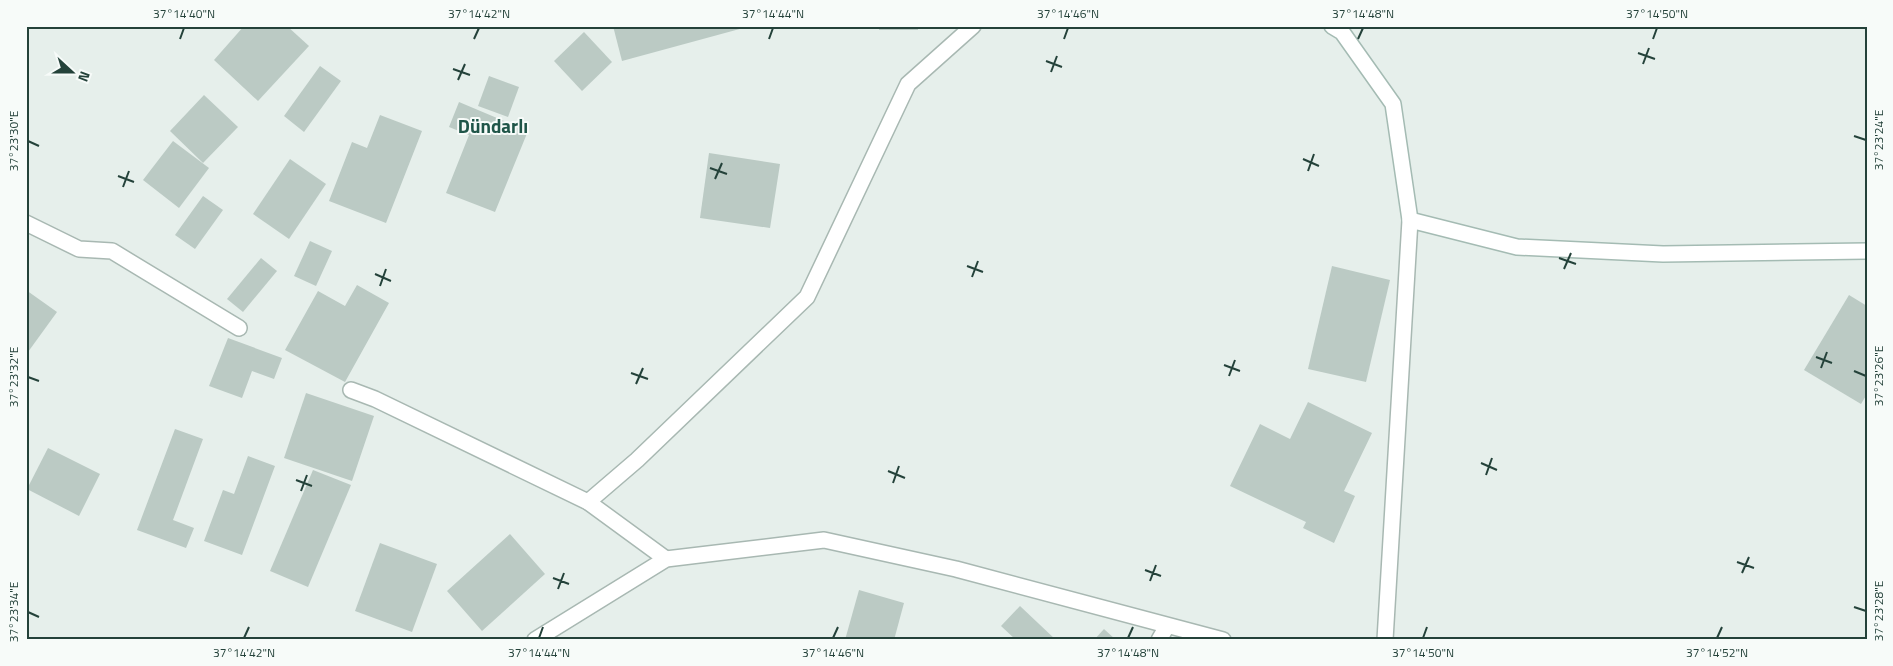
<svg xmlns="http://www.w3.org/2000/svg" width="1893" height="666" font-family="'Titillium Web',sans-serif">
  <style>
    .building { fill: #bbcac4 }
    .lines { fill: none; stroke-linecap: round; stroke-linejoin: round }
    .street-casing { stroke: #a8b8b2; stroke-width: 18 }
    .secondary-casing { stroke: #a4bbb3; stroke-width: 18 }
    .street { stroke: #fff; stroke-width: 15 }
    .secondary { stroke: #fff; stroke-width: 15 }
    .ticks { fill: none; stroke: #24423a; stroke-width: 2 }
    .labels { text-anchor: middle; stroke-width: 4; stroke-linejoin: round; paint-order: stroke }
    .district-label { font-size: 19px; font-weight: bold; fill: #1f5548; stroke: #f7fbf9 }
    .neatline { fill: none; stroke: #24423a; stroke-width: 2 }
    .ticks-label { font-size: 12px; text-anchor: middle; fill: #24423a }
  </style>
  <rect width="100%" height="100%" fill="#e6efeb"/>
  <g class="building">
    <path d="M244,26h43l22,20 -51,55 -44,-41z"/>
    <path d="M613,26h134v1l-125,34z"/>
    <rect x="879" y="26" width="39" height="4"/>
    <path d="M584,32l28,30 -30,29 -28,-30z"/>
    <path d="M320,66l21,15 -37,51 -20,-16z"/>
    <path d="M489,76l30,11 -11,30 -30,-11z"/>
    <path d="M204,95l34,32 -35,36 -33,-32z"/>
    <path d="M459,102l69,29 -33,81 -49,-19 23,-58 -20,-8z"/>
    <path d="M380,115l42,16 -36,92 -57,-22 23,-59 15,6z"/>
    <path d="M173,141l36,27 -30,40 -36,-28z"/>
    <path d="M709,153l71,11 -10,64 -70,-10z"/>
    <path d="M290,159l36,25 -37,55 -36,-25z"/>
    <path d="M203,196l20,14 -28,39 -20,-14z"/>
    <path d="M310,241l22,10 -16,35 -22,-10z"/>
    <path d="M261,258l16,13 -34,41 -16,-13z"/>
    <path d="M1332,266l58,14 -24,102 -58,-13z"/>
    <path d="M357,285l32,18 -44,79 -60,-32 33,-59 27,15z"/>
    <path d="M26,290l31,22 -29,40 -2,-1z"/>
    <path d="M1849,295l18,11v88l-6,10 -57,-34z"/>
    <path d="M228,338l54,20 -8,21 -22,-8 -10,27 -33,-12z"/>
    <path d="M306,393l68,23 -22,65 -68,-23z"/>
    <path d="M1308,402l64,31 -28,58 11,5 -21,47 -31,-15 3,-6 -76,-36 30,-62 30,15z"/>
    <path d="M175,429l28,10 -30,81 21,8 -8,20 -49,-18z"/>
    <path d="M48,448l52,26 -21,42 -52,-27z"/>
    <path d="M248,456l27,10 -33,89 -38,-14 19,-51 11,4z"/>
    <path d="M313,470l38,15 -43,102 -38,-16z"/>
    <path d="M510,534l35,40 -63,57 -35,-40z"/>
    <path d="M380,543l57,21 -25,68 -57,-21z"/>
    <path d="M859,590l45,13 -10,37h-49z"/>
    <path d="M1020,606l36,34h-40l-15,-14z"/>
    <path d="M1104,629l12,11h-22z"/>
  </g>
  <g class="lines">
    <g class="street-casing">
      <g id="street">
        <path d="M26,223l53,26 33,2 127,77"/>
        <path d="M351,390l24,9 213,103 78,57"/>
        <path d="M588,502l49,-42 170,-163 101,-213 65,-58"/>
        <path d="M535,640l131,-81 158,-19 132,29 267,71"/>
        <path d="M1159,640l8,-14"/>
        <path d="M1385,640l25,-420"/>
      </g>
    </g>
    <g class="secondary-casing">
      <path id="secondary" d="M1332,26l10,6 51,72 17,116 107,27 146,7 204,-3"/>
    </g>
    <use href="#street" class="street"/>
    <use href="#secondary" class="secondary"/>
  </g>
  <path class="ticks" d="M180,39l4,-11M474,39l5,-11M769,39l4,-11M1064,39l4,-11M1358,39l5,-11M1653,39l4,-11M1638,53l17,6M1046,61l16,6M1643,64l6,-16M453,69l17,6M1051,72l6,-16M458,80l7,-16M1854,136l12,4M28,141l11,5M1303,159l16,7M710,168l17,6M1308,171l6,-17M118,176l16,6M715,179l7,-16M123,187l6,-16M1559,258l17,6M967,266l16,6M1564,269l7,-16M375,274l16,7M972,277l6,-16M380,286l6,-17M1816,357l16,6M1224,365l16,6M1821,368l6,-16M1854,371l12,5M631,373l17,6M1229,376l6,-16M28,377l11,4M636,384l7,-16M1481,463l16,7M888,471l17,7M1486,475l6,-17M296,480l16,6M893,483l6,-17M301,491l6,-16M1737,562l17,6M1145,570l16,6M1742,573l7,-16M553,578l16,6M1150,581l6,-16M558,589l6,-16M1854,607l12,4M28,612l11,5M244,638l5,-11M539,638l4,-11M833,638l5,-11M1128,638l5,-11M1423,638l4,-11M1717,638l5,-11"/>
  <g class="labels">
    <g class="district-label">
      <text x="493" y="133">Dündarlı</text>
    </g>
  </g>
  <rect width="1893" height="666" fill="none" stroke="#f7fbf9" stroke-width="55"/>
  <g transform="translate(72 72) rotate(111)" stroke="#f7fbf9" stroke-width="4" paint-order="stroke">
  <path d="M0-4L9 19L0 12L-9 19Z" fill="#24423a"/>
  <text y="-8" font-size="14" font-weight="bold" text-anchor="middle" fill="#24423a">N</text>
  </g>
  <rect x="28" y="28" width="1838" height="610" class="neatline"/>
  <g class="ticks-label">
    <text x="184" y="18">37°14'40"N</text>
    <text x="479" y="18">37°14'42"N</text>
    <text x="773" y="18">37°14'44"N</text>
    <text x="1068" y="18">37°14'46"N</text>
    <text x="1363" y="18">37°14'48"N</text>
    <text x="1657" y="18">37°14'50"N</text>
    <text transform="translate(1879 140) rotate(-90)" y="4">37°23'24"E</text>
    <text transform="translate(14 141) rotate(-90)" y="4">37°23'30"E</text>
    <text transform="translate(1879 376) rotate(-90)" y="4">37°23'26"E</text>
    <text transform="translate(14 377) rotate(-90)" y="4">37°23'32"E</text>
    <text transform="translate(1879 611) rotate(-90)" y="4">37°23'28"E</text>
    <text transform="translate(14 612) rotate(-90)" y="4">37°23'34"E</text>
    <text x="244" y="657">37°14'42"N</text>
    <text x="539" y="657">37°14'44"N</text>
    <text x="833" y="657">37°14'46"N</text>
    <text x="1128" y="657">37°14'48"N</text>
    <text x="1423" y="657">37°14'50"N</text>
    <text x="1717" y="657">37°14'52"N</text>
  </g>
</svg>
